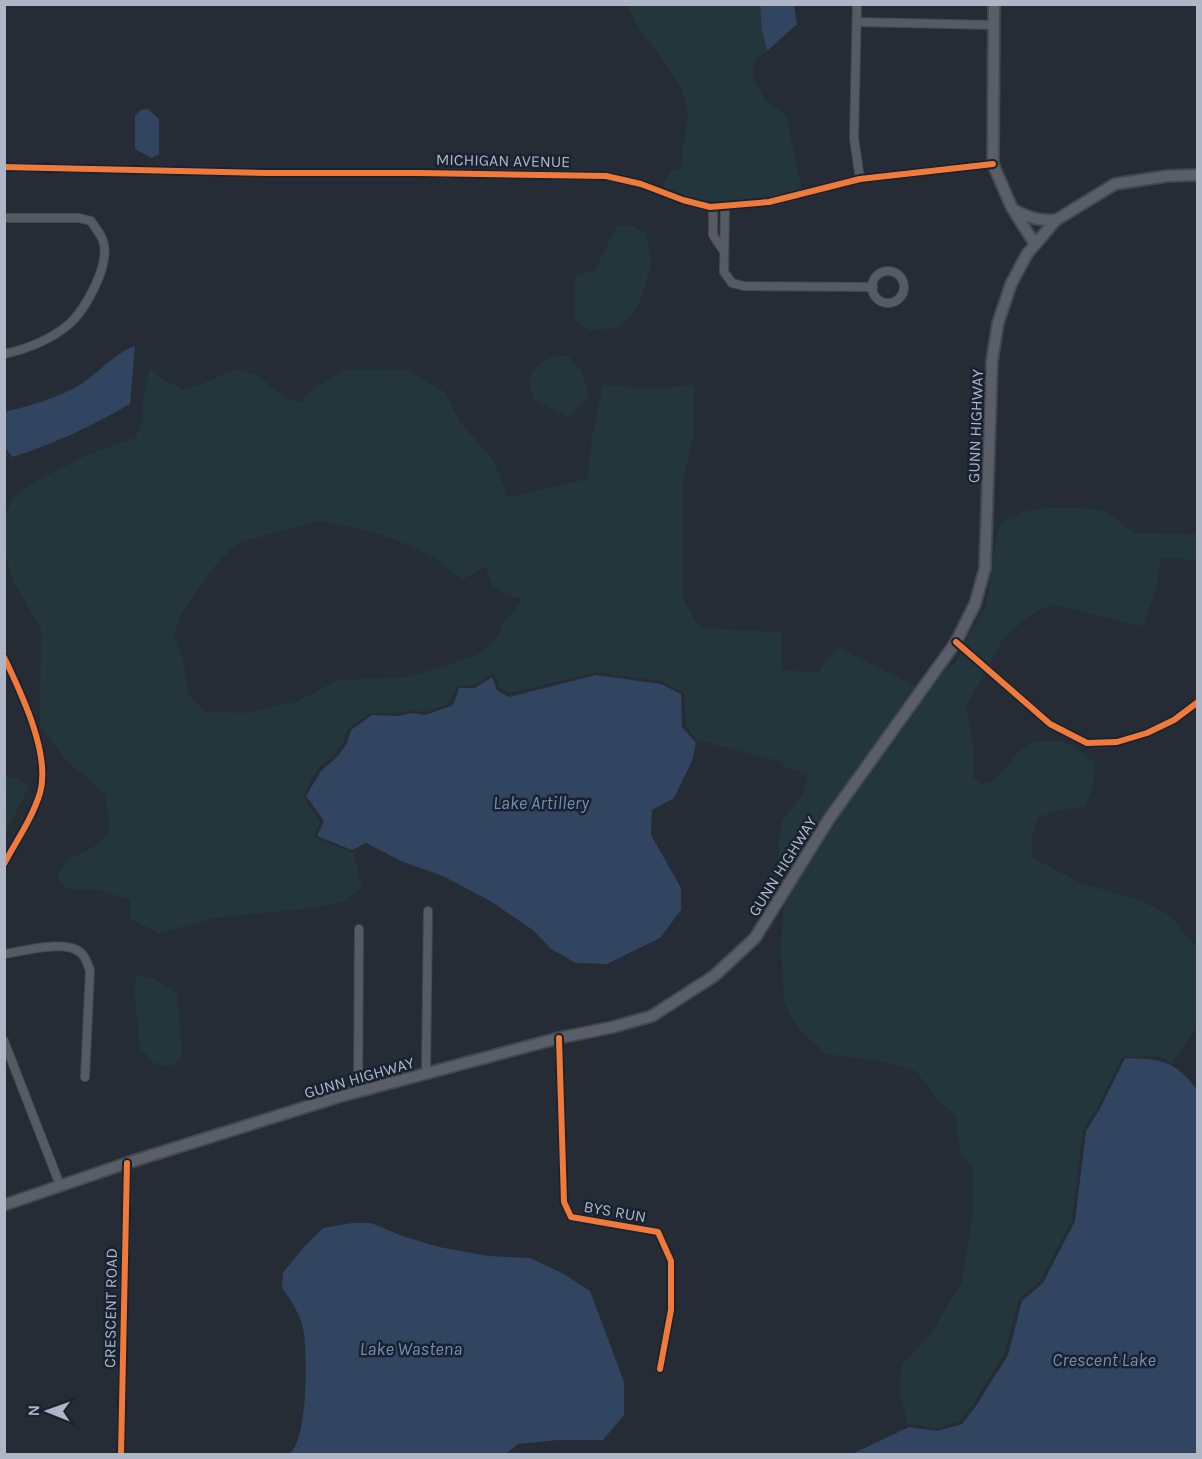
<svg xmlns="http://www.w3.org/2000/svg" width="1202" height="1459" font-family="Karla,sans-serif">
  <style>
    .green { fill: #23363b; fill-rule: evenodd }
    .water { fill: #314460 }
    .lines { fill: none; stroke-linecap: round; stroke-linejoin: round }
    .street-casing { stroke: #444850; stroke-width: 10 }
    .secondary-casing { stroke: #444850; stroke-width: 14 }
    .street { stroke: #565b63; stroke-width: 8 }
    .secondary { stroke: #5a5e68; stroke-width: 10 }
    .cycleway-casing { stroke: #192230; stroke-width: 10 }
    .cycleway { stroke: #f17a3a; stroke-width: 6 }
    .labels { text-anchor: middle; stroke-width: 5; stroke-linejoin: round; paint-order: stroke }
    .street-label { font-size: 16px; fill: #afb7c7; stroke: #192230 }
    .water-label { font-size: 18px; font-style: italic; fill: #748db2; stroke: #192230 }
  </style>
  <rect width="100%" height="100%" fill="#262c35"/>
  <g class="green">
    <path d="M627,5h133l2,26 5,20 -12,9 -3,15 13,25 21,15 16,75c-53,13 -88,18 -141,-2l10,-17 10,-3c0,-17 9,-46 6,-60 -7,-38 -46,-67 -60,-103z"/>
    <path d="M617,226h15l14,7 6,29 -14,44 -17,21 -32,4 -14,-11v-43l21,-8z"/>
    <path d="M554,356h14l14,15 7,25 -21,21 -35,-18 -4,-21 11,-15z"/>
    <path d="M150,369l14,11 21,10 53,-21 21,7 25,22 17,4 14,-15 32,-18 59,1 39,22 14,29 35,40 14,36 80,-18 4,-43 11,-51 49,4 42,-4v48l-11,48v118l17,29 81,4 1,38 37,3 6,-11 14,-14 80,40 -134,194 -7,-35 4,-25 21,-29 5,-18 -25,-9v-4l-86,-22 -11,-14 -1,-33 -24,-12 -66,-9 -85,21 -10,-5 -5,-13 -3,-1 -18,11h-16l-10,19 -23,8 -13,-2 -14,3h-28l-22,16 -5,13 -8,12 -18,15 -14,27 17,26 -6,15 39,16 9,34 -17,14 -32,7 -98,10 -57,15 -28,-15v-18l-34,-11h-28l-11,-11c14,-30 18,-17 39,-33 5,-3 9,-9 14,-14l-4,-36 -41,-36 -25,-33 1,-97 -28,-48 -8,-30 -1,-33 9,-20 25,-18 49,-25 49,-18 7,-18v-22zM318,521c40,6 79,16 114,36 11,6 20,15 30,23l24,-14c5,24 13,27 36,33l-20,26 -5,13 -15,14 -35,14 -42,11 -67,3 -42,22 -52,11 -39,-1 -17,-18 -4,-32 -10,-29 7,-18 35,-51 21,-21z"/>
    <path d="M1047,508h38l21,3 28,22 63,1v26l-37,-2c-1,25 -7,45 -18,68l-88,-22 -24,11 -28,25 -13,25 -24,-22 21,-38 10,-66 5,-17 25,-11z"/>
    <path d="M962,650l24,21 -20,34 7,43v29l10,7 11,-3 28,-33 14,-7h28l32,22 -4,26 -7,18 -25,3 -21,7 -7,18v22l46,25 63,19 28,14 28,33v79l-25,36 -15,-7 -35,1 -25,51 -14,22 -11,90 -32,61 -21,18 -15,55 -31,50 -13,17 -23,7 -29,-4 -9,-33 3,-26 29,-32 31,-51 11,-72v-43l-13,-14 -4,-37 -18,-16 -22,-29 -37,-10 -53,-7 -28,-26 -14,-25 -3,-55 3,-50 48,-77 112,-151 11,-7z"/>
    <path d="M5,777h10l14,10 -24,46v-23l2,-7z"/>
    <path d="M136,976l18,2 23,15 5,63 -10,11 -18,-4 -14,-15 -6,-58z"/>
  </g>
  <g class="water">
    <path d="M760,5h34l3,19 -30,27 -5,-20z"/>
    <path d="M148,109l11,10v35l-8,4 -16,-9v-33l6,-6z"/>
    <path d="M135,346l-5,58c-38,22 -76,40 -118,53l-7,-10v-35c23,-6 50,-13 71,-25 21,-12 36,-32 59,-41z"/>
    <path d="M596,675l65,9 20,10 1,33 14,16 -4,18 -18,37 -22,12 -1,25 30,53v22l-21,28 -53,26 -31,-1 -25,-14 -17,-18 -42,-29 -49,-26 -42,-15 -35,-18 -14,7 -35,-14 7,-15 -18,-25 15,-25 17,-15 9,-13 4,-13 21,-15 27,1 12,-3 14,2 26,-9 3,-3 5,-15h16l17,-11 5,13 12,7z"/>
    <path d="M1125,1058c36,1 50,2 72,32v364h-345l57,-27 28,4 25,-7 14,-18 32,-51 14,-54 21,-18 32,-62 11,-90 14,-22z"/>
    <path d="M352,1223h19l31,13 37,11 49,9 42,2 32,15 28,18 34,91v33l-21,25h-45l-40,4 -12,10h-216c18,-17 17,-96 14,-121 -2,-16 -13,-33 -22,-45l1,-15 20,-25 20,-20z"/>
  </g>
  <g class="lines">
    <g class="street-casing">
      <g id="street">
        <path d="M857,4l-3,134 6,41"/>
        <path d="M857,22l137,3"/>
        <path d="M4,167l263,6h153l186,3 35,8 42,16 27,7 59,-5 91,-23 133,-15"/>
        <path d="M725,206l-1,66 8,11 12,3 129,1"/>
        <path d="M713,207v28l10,15"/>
        <path d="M4,218h75l12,3c4,7 10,13 12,20 8,23 -18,70 -35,84 -18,15 -41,24 -64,29"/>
        <circle cx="888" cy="287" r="16"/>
        <path d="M956,642l94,82 37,19 30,-1 30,-9 27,-13 24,-18"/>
        <path d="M4,657c17,36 47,97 36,136 -8,26 -24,48 -36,71"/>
        <path d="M4,954c20,-3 62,-15 77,-1 5,4 6,11 9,17l-5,107"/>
        <path d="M559,1038l5,164 7,15 87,15 13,29v49l-11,59"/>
        <path d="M4,1041l56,144"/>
        <path d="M426,1074l2,-163"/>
        <path d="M358,1092l1,-163"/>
        <path d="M121,1454l6,-291"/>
      </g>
    </g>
    <g class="secondary-casing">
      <g id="secondary">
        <path d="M994,4l-1,160 19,44 23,36"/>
        <path d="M1014,210c15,8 26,11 42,10"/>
        <path d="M4,1205l123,-42 211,-66 221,-59 54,-11 39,-11 62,-40 41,-38 74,-119 127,-177 19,-38 10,-36 7,-207 6,-38 13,-39 16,-30 29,-34 59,-36 52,-8 31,-1"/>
      </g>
    </g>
    <use href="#street" class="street"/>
    <use href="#secondary" class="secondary"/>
    <g class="cycleway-casing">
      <g id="cycleway">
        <path d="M4,167l263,6h153l186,3 35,8 42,16 27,7 59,-5 91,-23 133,-15"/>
        <path d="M956,642l94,82 37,19 30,-1 30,-9 27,-13 24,-18"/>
        <path d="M4,657c17,36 47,97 36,136 -8,26 -24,48 -36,71"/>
        <path d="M559,1038l5,164 7,15 87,15 13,29v49l-11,59"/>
        <path d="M121,1454l6,-291"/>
      </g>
    </g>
    <use href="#cycleway" class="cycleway"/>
  </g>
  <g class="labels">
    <g class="street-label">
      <text transform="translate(503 160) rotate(1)" y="6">MICHIGAN AVENUE</text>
      <text transform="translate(975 426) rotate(-88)" y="6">GUNN HIGHWAY</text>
      <text transform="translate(782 866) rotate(-58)" y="6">GUNN HIGHWAY</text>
      <text transform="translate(359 1077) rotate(-16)" y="6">GUNN HIGHWAY</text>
      <text transform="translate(615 1211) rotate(10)" y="6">BYS RUN</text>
      <text transform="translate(110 1308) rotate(-89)" y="6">CRESCENT ROAD</text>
    </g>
    <g class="water-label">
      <text x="541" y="809">Lake Artillery</text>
      <text x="411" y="1355">Lake Wastena</text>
      <text x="1104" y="1366">Crescent Lake</text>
    </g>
  </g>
  <rect width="1202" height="1459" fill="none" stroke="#afb7c7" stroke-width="12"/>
  <g transform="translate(48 1411) rotate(271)" stroke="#192230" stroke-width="4.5" paint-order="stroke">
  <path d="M0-4.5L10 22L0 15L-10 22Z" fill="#afb7c7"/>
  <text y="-9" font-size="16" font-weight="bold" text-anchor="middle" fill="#afb7c7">N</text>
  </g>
</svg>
